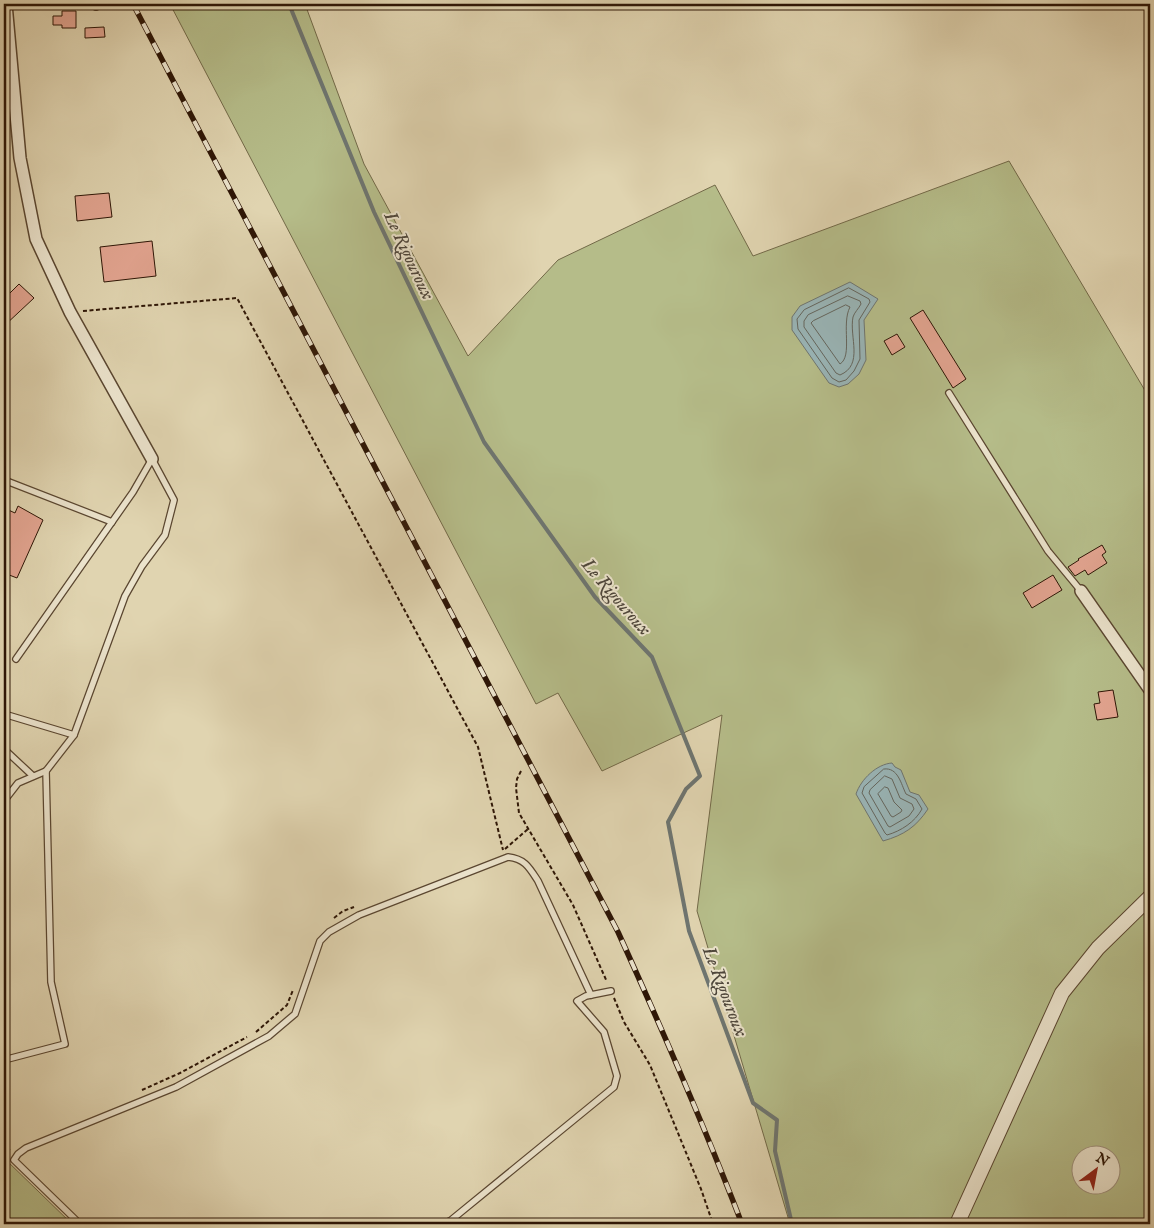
<svg xmlns="http://www.w3.org/2000/svg" width="1154" height="1228" font-family="'IM FELL English',serif">
  <style>
    .green { fill: #b5bc89; stroke: #726948; fill-rule: evenodd }
    .water { fill: #99b5b7; stroke: #6e7570 }
    .lines { fill: none; stroke-linecap: round; stroke-linejoin: round }
    .shore { stroke: #64665e; stroke-width: 1 }
    .stream { stroke: #6e7570; stroke-width: 4 }
    .building { fill: #e2a490; stroke: #2e1606 }
    .service-casing { stroke: #5a4630; stroke-width: 8 }
    .minor-casing { stroke: #5a4630; stroke-width: 14 }
    .tertiary-casing { stroke: #5a4630; stroke-width: 16 }
    .path { stroke: #2e1606; stroke-width: 2; stroke-dasharray: 4 2.5; stroke-linecap: butt }
    .service { stroke: #ebe3cc; stroke-width: 5.5 }
    .minor { stroke: #ebe3cc; stroke-width: 11 }
    .tertiary { stroke: #ebe3cc; stroke-width: 14 }
    .rail-casing { stroke: #2e1606; stroke-width: 5.5 }
    .rail { stroke: #ebe3cc; stroke-width: 4; stroke-dasharray: 11; stroke-linecap: butt }
    .labels { text-anchor: middle; stroke-width: 4; stroke-linejoin: round; paint-order: stroke }
    .water-label { font-size: 19px; font-style: italic; fill: #4e463b; stroke: #ebe3cc }
  </style>
  <rect width="100%" height="100%" fill="#e0d4b0"/>
  <filter id="stains"><feTurbulence type="fractalNoise" baseFrequency=".004" numOctaves="4"/><feColorMatrix values="0 0 0 0 .2 0 0 0 0 .09 0 0 0 0 .02 0 0 0 .5 -.17"/></filter>
  <radialGradient id="worn" r=".72"><stop offset=".6" stop-color="#630" stop-opacity="0"/><stop offset="1" stop-color="#630" stop-opacity=".3"/></radialGradient>
  <g class="green">
    <path d="M170,4h135l59,160 104,192 90,-96 157,-75 38,71 256,-95 141,238v825h-360l-93,-313 25,-196 -120,56 -44,-78 -22,11zM1082,1156h30v30h-30z"/>
    <path d="M4,1158l68,66h-68z"/>
  </g>
  <g class="water">
    <path d="M850,282l28,17 -14,21 2,40 -7,14 -11,10 -9,3 -10,-4 -37,-53v-13l8,-11z"/>
    <path d="M892,763l3,4 6,3 9,22 9,3 9,14c-12,18 -24,26 -45,32l-27,-47c5,-15 21,-30 36,-31z"/>
  </g>
  <g class="lines">
    <g class="shore">
      <path d="M849,288l20,11 1,3 -11,18 1,39 -6,12 -8,9 -7,2 -7,-4 -34,-49 -1,-10 7,-9z"/>
      <path d="M848,296l12,5 1,3c-2,4 -7,9 -8,13 -4,20 11,48 -13,58l-4,-2 -32,-46v-6l4,-6z"/>
      <path d="M846,305l4,2c-9,17 3,49 -10,57l-29,-41 2,-2z"/>
      <path d="M884,769c14,-2 17,15 22,25l10,5 6,10c-7,13 -21,22 -35,26l-2,-2 -23,-40 2,-6z"/>
      <path d="M885,776l7,3 8,19 12,6 2,5 -5,7 -19,11 -2,-1 -19,-33 1,-3z"/>
      <path d="M885,787l3,1 6,14 8,8 -1,2 -8,5 -2,-1 -13,-22z"/>
    </g>
    <path class="stream" d="M289,4l85,208 110,230 111,155 57,60 48,119 -14,13 -18,33 21,109 64,172 24,17 -2,31 17,73"/>
  </g>
  <g class="building">
    <path d="M62,11h14v17h-14v-3h-9v-9h9z"/>
    <path d="M104,27l1,10 -20,1v-10z"/>
    <path d="M109,193l3,24 -35,4 -2,-25z"/>
    <path d="M152,241l4,35 -52,6 -4,-35z"/>
    <path d="M19,284l15,14 -30,28v-27z"/>
    <path d="M923,310l43,69 -13,9 -43,-70z"/>
    <path d="M897,334l8,13 -13,8 -8,-14z"/>
    <path d="M18,506l25,14 -26,58 -13,-5v-65l11,5z"/>
    <path d="M1102,545l4,7 -4,3 5,8 -19,12 -3,-5 -10,6 -7,-9 11,-7 -1,-1z"/>
    <path d="M1053,575l9,15 -30,18 -9,-15z"/>
    <path d="M1113,690l5,27 -21,3 -3,-16 6,-1 -2,-11z"/>
  </g>
  <g class="lines">
    <g class="service-casing">
      <g id="service">
        <path d="M96,4v3"/>
        <path d="M949,393l99,158 33,40"/>
        <path d="M4,480l108,42"/>
        <path d="M16,659l117,-167 19,-33"/>
        <path d="M4,714l70,21"/>
        <path d="M4,749l29,27"/>
        <path d="M4,801l14,-18 28,-12"/>
        <path d="M4,1060l61,-16 -14,-62 -5,-211 28,-36 51,-139 17,-30 23,-31 9,-35 -22,-41"/>
        <path d="M80,1224l-66,-64 4,-6 8,-6 150,-61 93,-51 26,-22 25,-73 9,-9 30,-17 149,-58c17,2 21,10 30,24l53,114"/>
        <path d="M443,1224l7,-3 164,-134 3,-11 -13,-44 -27,-31 9,-5 25,-5"/>
      </g>
    </g>
    <g class="minor-casing">
      <g id="minor">
        <path d="M6,4l14,154 16,81 34,73 82,147"/>
        <path d="M1081,591l69,99"/>
      </g>
    </g>
    <g class="tertiary-casing">
      <path id="tertiary" d="M957,1224l105,-231 36,-45 52,-51"/>
    </g>
    <g class="path">
      <path d="M83,311l154,-13 241,449 25,103"/>
      <path d="M521,771l-4,8 -1,9 3,25 54,92 34,77"/>
      <path d="M505,849l23,-20"/>
      <path d="M334,918l9,-7 11,-4"/>
      <path d="M614,998l10,24 26,43 51,124 12,35"/>
      <path d="M256,1032l31,-27 6,-15"/>
      <path d="M142,1090l38,-17 67,-36"/>
      <path d="M4,1152l6,-3"/>
    </g>
    <use href="#service" class="service"/>
    <use href="#minor" class="minor"/>
    <use href="#tertiary" class="tertiary"/>
    <g class="rail-casing">
      <path id="rail" d="M133,4l485,928c44,97 86,193 124,292"/>
    </g>
    <use href="#rail" class="rail"/>
  </g>
  <g class="labels">
    <g class="water-label">
      <text transform="translate(410 255) rotate(65)" y="7">Le Rigouroux</text>
      <text transform="translate(617 596) rotate(49)" y="7">Le Rigouroux</text>
      <text transform="translate(726 991) rotate(69)" y="7">Le Rigouroux</text>
    </g>
  </g>
  <rect width="1154" height="1228" fill="none" stroke="#e0d4b0" stroke-width="20"/>
  <rect x="5" y="5" width="1144" height="1218" fill="none" stroke="#2e1606" stroke-width="2.5"/>
  <rect x="10" y="10" width="1134" height="1208" fill="none" stroke="#2e1606"/>
  <g transform="translate(1096 1170) rotate(32)"><circle r="24" fill="#ebe3cc" stroke="#9f917d"/>
  <path d="M0-4L9 19L0 12L-9 19Z" fill="#8f2418"/>
  <text y="-8" font-size="14" font-weight="bold" text-anchor="middle" fill="#2e1606">N</text>
  </g>
  <rect width="100%" height="100%" filter="url(#stains)"/>
  <rect width="100%" height="100%" fill="url(#worn)"/>
</svg>
